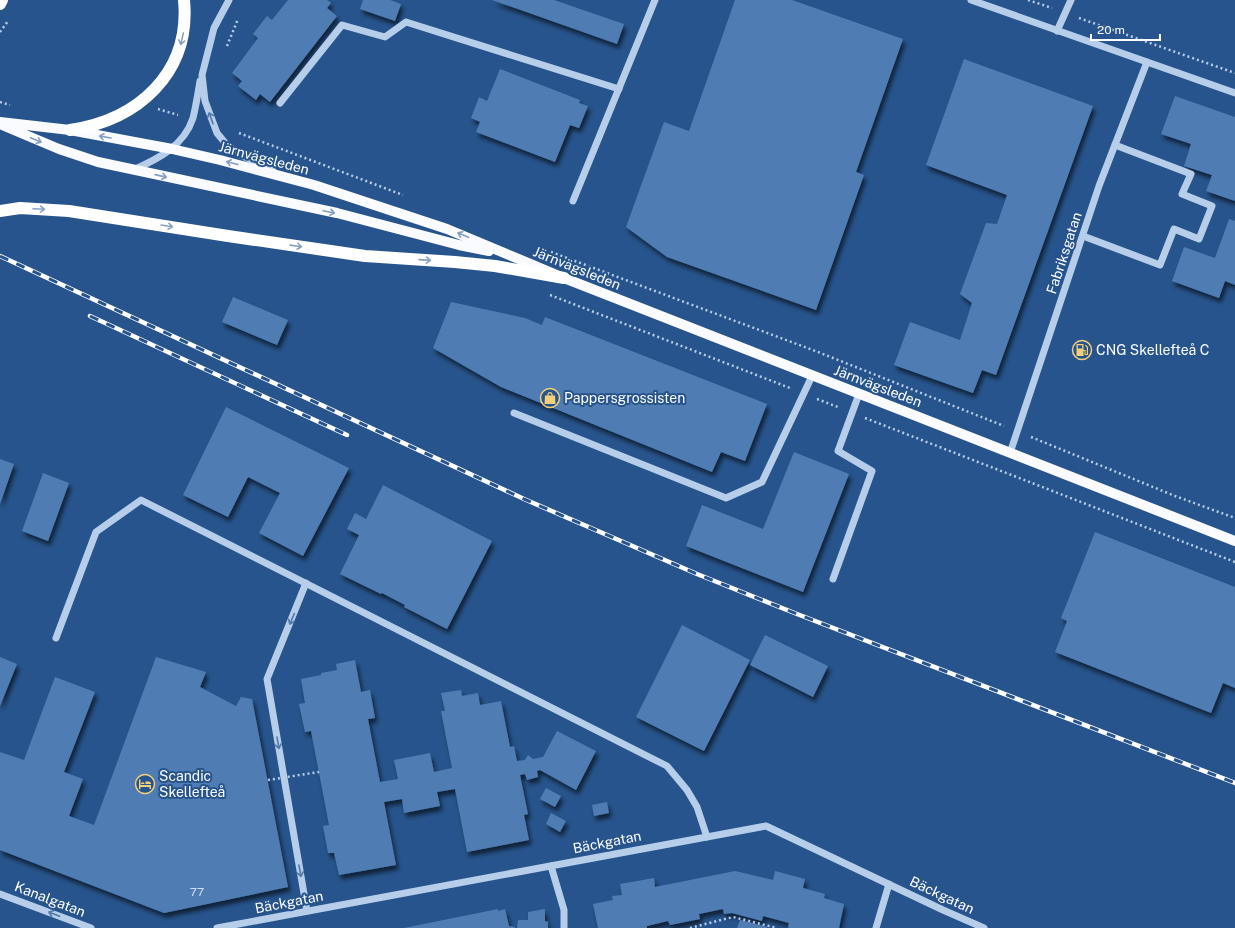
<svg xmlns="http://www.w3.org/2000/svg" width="1235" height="928" font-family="'Public Sans',sans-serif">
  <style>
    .building { fill: #4f7db3; filter: url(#shadow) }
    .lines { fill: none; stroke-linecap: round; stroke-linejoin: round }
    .path { stroke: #b6ceea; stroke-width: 2.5; stroke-dasharray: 2 3; stroke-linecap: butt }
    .minor { stroke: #b6ceea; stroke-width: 7 }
    .major { stroke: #f9fbfe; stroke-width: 10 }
    .highway { stroke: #fff; stroke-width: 12 }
    .rail-casing { stroke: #fff; stroke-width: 4.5 }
    .rail { stroke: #27548c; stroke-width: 3; stroke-dasharray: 9; stroke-linecap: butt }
    .path-bridge { stroke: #b6ceea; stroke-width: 2.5; stroke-dasharray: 2 3; stroke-linecap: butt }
    .oneway { stroke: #88a1c0 }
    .oneway2 { stroke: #5279a8 }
    .oneway3 { stroke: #869fbf }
    .labels { text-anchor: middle; stroke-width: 4; stroke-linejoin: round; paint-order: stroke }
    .number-label { font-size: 12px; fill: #d3deec }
    .street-label { font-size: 14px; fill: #fff; stroke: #27548c }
    .poi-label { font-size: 14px; fill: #fff; stroke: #27548c; text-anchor: start }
  </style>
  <defs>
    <filter id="shadow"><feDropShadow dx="2.5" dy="4.5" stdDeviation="2" flood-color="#0009"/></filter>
  </defs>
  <rect width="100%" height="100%" fill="#27548c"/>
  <g class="building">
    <path d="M288,0h39l4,3 -4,5 10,8 -67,86 -10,-8 -4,6 -18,-14 4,-5 -10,-8 26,-35 -5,-4 14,-18 5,4z"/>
    <path d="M363,0h27l11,4 -6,17 -35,-12z"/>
    <path d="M492,0h62l70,24 -7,20z"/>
    <path d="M735,0h57l111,39 -47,133 8,3 -48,135 -149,-53 -41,-30 38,-105 25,9z"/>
    <path d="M964,59l129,47 -97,269 -14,-5 -9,23 -79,-28 16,-43 50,18 12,-37 -12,-9 26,-71 11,1 10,-29 -81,-30z"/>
    <path d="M500,69l80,31 -1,3 9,3 -9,22 -9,-3 -15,37 -79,-30 4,-10 -9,-4 8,-21 8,4z"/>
    <path d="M1175,96l60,21v84l-29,-10 6,-16 -28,-9 7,-22 -30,-10z"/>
    <path d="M1229,219l6,2v64l-10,-4 -6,17 -47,-17 12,-34 31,11z"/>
    <path d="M233,297l55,23 -11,25 -55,-23z"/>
    <path d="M451,302l74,16 17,7 3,-8 222,87 -22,57 -24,-9 -9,20 -211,-85 -68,-39z"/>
    <path d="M226,407l123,61 -46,88 -44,-23 21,-40 -32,-16 -20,40 -45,-22z"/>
    <path d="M794,452l55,22 -46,118 -117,-46 16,-41 61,24z"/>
    <path d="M0,459l14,5 -14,40z"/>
    <path d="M43,473l26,10 -21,58 -26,-10z"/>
    <path d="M383,485l109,56 -45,88 -43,-22 1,-2 -23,-12 -1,1 -41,-20 19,-39 -12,-6 8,-16 11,6z"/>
    <path d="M1095,532l140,55v101l-12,-5 -12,30 -156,-61 12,-31 -6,-3z"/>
    <path d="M682,625l68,35 -46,91 -68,-34z"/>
    <path d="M765,635l63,31 -15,31 -63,-32z"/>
    <path d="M0,657l17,7 -17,42z"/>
    <path d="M156,657l50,15 -6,15 36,19 5,-9 11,2 36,188 -124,26 -164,-63v-98l24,8 31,-83 40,15 -31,80 19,7 -14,37 25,9z"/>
    <path d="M355,660l6,32 9,-2 5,28 -7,1 12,63 18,-3 -4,-19 36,-7 4,19 18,-4 -11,-57h4l-4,-18 20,-3 1,6 16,-3 2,12 21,-4 9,46 4,-1 3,15 8,-1 3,-5 5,4 10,-2 14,-26 39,20 -20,39 -36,-20 -3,1 1,6 -11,3 -2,-6 -5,1 8,39 -4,1 5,25 -62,12 -12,-63 -18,3 3,14 -36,7 -2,-14 -18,3 12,63 -57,10 -5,-22h-6l-5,-27 6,-1 -18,-94 -6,1 -6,-28 6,-1 -4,-24 20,-4v-2l16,-3 -1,-6z"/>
    <path d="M546,788l15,8 -6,11 -15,-8z"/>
    <path d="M607,802l2,11 -15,3 -2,-11z"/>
    <path d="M551,813l15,8 -6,11 -14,-8z"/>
    <path d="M735,871l38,9 2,-9 30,8 -2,9 22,6 -1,4 20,6 -5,24h-50l-1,-1 1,-4 -26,-7 -1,5 -30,-8 -8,1 -1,-5 -24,5 1,5 -30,6 -2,-4 -21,5v2h-49l-5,-24 20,-4 -1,-4 10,-1 -2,-11 34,-6 1,9z"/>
    <path d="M498,909v2l7,-2 4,17 6,1v1h-111z"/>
    <path d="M545,909v12l3,1v6h-31l1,-8h10v-8z"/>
    <path d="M740,920l27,7v1h-30z"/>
  </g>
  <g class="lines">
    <g class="path">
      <path d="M1028,0l24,8"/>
      <path d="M1079,18l156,55"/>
      <path d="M0,32l8,-11"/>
      <path d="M227,46l11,-27"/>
      <path d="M0,102l10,3"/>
      <path d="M158,109l20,6"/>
      <path d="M239,133l164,62"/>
      <path d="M551,252l267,100 186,74"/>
      <path d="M550,295l240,93"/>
      <path d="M817,399l21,8"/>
      <path d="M865,418l370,144"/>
      <path d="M1031,437l144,59 60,22"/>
      <path d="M690,928l43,-11 44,11"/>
    </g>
    <g class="minor">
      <path d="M229,0l-15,28 -12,47 3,26 12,32 9,11 15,11 32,16"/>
      <path d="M971,0l264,93"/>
      <path d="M1057,31l14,-31"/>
      <path d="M280,103l62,-78 43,12 21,-15 213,67"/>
      <path d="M133,170c25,-11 51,-24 60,-52 3,-12 5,-25 7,-37"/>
      <path d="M573,201l82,-201"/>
      <path d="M1083,236l77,29 14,-36 25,10 13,-33 -30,-12 9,-20 -76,-29"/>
      <path d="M514,413l212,85 36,-16 50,-106"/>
      <path d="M1010,453l89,-267 48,-124"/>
      <path d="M833,579l39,-108 -34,-20 21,-57"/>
      <path d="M306,583l-39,96 40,232"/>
      <path d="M56,638l40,-106 45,-32 526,266 20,24 10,17 10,30"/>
      <path d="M551,866l13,44v18"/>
      <path d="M0,894l91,34"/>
      <path d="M217,928l549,-102 177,84 41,18"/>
      <path d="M876,928l13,-44"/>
    </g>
    <g class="major">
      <path d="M0,122l70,8 102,19 48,11 94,25 133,44 117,49 671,263"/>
      <path d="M2,125l57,24 39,13 239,51 122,32 30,6"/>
    </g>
    <g class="highway">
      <path d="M0,4l2,-4"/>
      <path d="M70,130c68,-10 121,-57 114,-130"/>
      <path d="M0,211l20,-3 49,3 159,25 137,20 90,6 40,4 69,12"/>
    </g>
    <g class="rail-casing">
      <g id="rail">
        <path d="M0,256l524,243 173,75 100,40 438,169"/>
        <path d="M90,316l257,119"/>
      </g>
    </g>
    <use href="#rail" class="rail"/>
    <path class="path-bridge" d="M268,780l51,-8"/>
  </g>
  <defs><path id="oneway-shaft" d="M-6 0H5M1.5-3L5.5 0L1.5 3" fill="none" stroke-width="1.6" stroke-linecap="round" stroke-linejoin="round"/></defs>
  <g class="oneway">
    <use href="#oneway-shaft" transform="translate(182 39) rotate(103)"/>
    <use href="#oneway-shaft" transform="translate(39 209) rotate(3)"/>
    <use href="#oneway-shaft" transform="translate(167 226) rotate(9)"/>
    <use href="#oneway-shaft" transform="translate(296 246) rotate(8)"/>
    <use href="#oneway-shaft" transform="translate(425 260) rotate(4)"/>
  </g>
  <g class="oneway2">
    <use href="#oneway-shaft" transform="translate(211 118) rotate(-109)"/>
    <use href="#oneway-shaft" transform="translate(292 619) rotate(113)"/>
    <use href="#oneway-shaft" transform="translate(278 743) rotate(80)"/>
    <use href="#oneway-shaft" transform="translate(300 871) rotate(80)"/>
    <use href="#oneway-shaft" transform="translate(54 914) rotate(-159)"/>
  </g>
  <g class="oneway3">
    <use href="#oneway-shaft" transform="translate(105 137) rotate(-170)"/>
    <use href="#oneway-shaft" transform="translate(36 140) rotate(23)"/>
    <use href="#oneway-shaft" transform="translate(232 163) rotate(-166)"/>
    <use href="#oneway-shaft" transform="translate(161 176) rotate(13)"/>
    <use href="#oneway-shaft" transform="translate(329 212) rotate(12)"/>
    <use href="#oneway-shaft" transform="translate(463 235) rotate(-157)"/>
  </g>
  <defs>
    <g id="fuel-ring" transform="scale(1)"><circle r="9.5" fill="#27548c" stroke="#f3cf7b" stroke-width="1.5"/><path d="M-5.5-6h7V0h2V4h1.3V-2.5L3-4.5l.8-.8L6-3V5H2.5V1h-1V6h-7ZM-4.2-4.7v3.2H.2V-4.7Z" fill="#f3cf7b"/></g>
    <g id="shop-ring" transform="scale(1)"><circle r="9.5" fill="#27548c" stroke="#f3cf7b" stroke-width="1.5"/><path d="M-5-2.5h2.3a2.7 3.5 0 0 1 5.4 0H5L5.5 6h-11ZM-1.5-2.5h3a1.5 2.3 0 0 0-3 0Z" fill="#f3cf7b"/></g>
    <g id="hotel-ring" transform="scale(1)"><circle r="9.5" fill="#27548c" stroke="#f3cf7b" stroke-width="1.5"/><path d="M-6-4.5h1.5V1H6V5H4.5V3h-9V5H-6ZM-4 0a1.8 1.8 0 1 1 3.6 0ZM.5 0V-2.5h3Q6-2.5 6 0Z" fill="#f3cf7b"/></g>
  </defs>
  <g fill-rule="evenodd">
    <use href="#fuel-ring" x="1082" y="350"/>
    <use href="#shop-ring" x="550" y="398"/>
    <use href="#hotel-ring" x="145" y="784"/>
  </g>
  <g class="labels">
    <g class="number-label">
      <text x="197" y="896">77</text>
    </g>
    <g class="street-label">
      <text transform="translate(264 158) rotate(15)" y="5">Järnvägsleden</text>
      <text transform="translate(1064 253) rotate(-72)" y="5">Fabriksgatan</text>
      <text transform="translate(577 268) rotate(22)" y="5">Järnvägsleden</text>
      <text transform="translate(878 386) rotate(21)" y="5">Järnvägsleden</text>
      <text transform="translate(607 842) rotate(-11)" y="5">Bäckgatan</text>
      <text transform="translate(942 895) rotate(25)" y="5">Bäckgatan</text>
      <text transform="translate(50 899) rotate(21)" y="5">Kanalgatan</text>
      <text transform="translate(289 902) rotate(-11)" y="5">Bäckgatan</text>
    </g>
    <g class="poi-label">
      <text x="1096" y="355">CNG Skellefteå C</text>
      <text x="564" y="403">Pappersgrossisten</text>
      <text x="159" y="781">Scandic<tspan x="159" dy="16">Skellefteå</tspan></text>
    </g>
  </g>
  <path d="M1091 34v6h69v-6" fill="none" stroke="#ffffff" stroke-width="2"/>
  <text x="1097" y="34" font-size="12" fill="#ffffff" stroke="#27548c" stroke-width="3" paint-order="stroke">20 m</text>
</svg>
